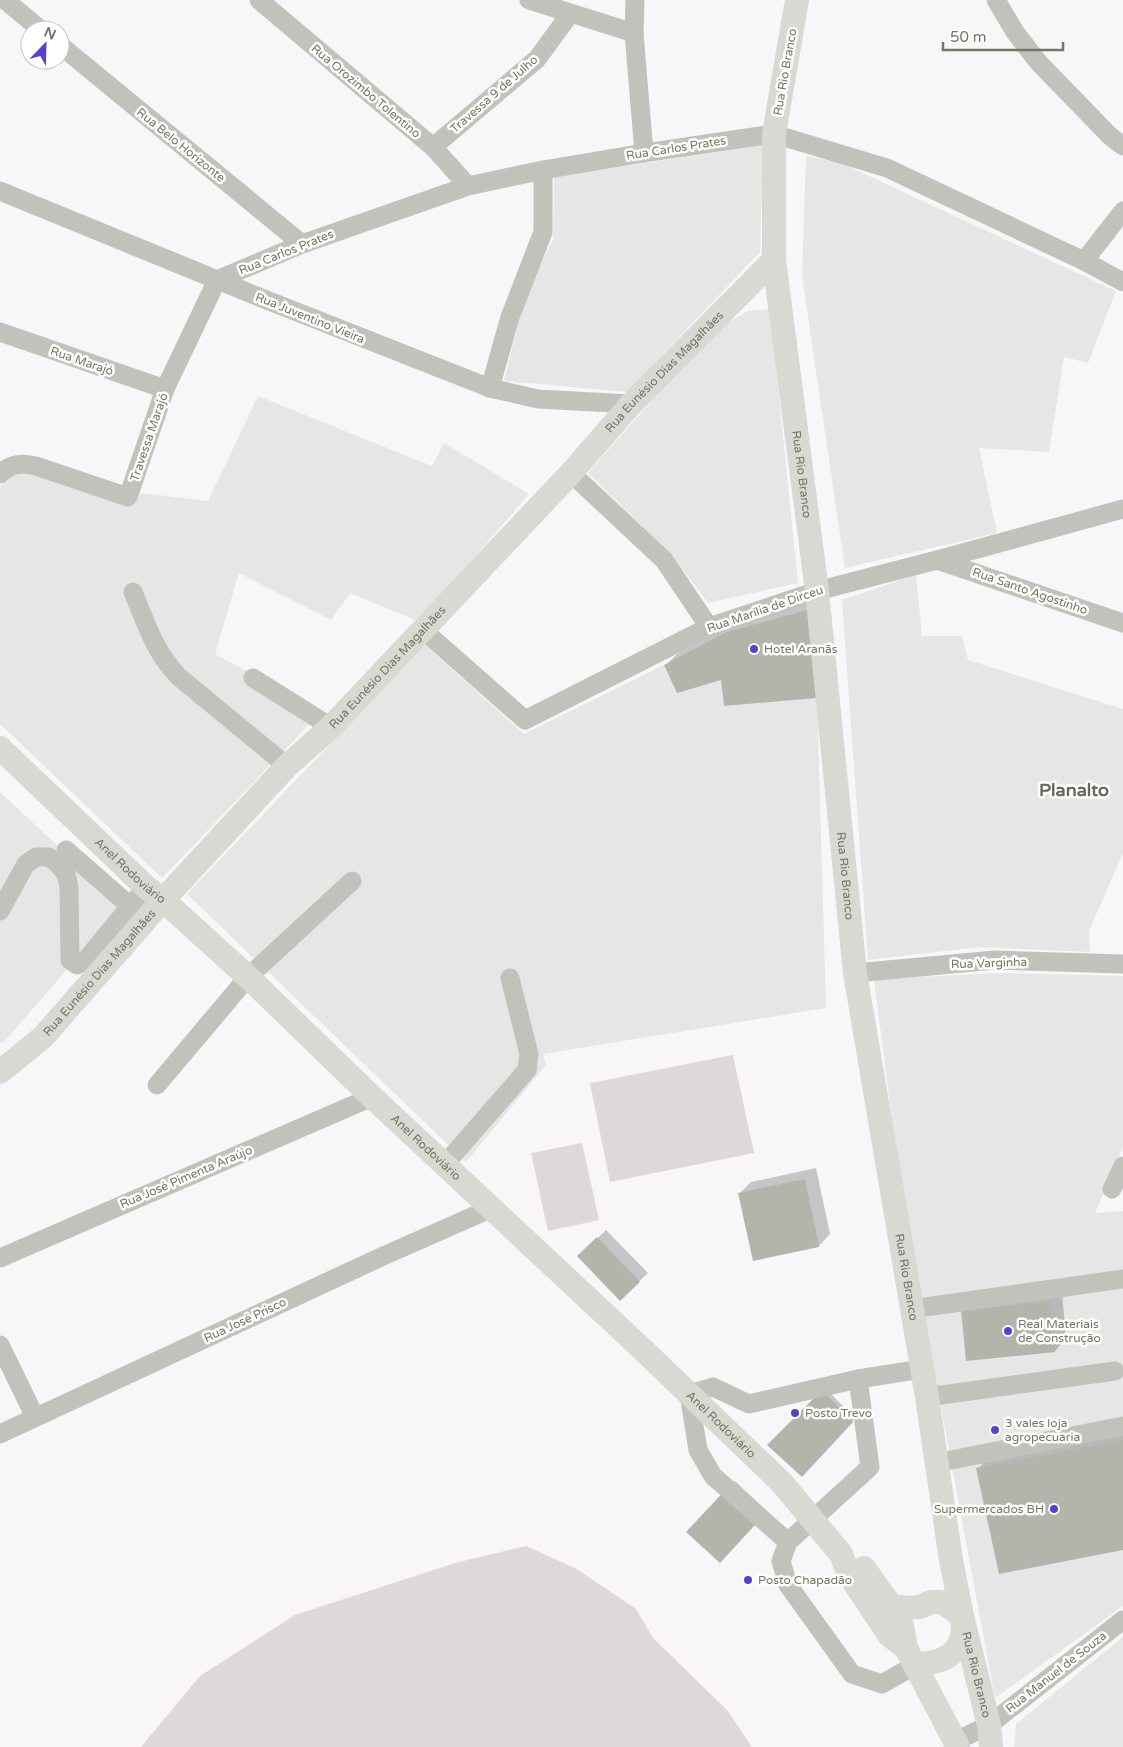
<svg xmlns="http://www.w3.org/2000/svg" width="1123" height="1747" font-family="'Varela Round',sans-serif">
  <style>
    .built { fill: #e7e6e6 }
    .green { fill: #ded8db }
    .shadow { fill: #0003 }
    .building { fill: #b1b5aa }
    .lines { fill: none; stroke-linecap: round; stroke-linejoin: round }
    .minor { stroke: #c0c3bb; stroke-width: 19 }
    .major { stroke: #d7d9d3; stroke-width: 24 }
    .poi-dot { fill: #5741cd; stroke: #fff; stroke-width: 2 }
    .labels { text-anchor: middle; stroke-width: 5; stroke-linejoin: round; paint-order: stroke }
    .street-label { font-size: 12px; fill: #707862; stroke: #fff }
    .poi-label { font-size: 12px; fill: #707862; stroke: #fff; text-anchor: start }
    .district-label { font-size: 18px; font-weight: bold; fill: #636958; stroke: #fff }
  </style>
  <rect width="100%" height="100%" fill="#f8f6f8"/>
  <g class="built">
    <path d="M763,145l-3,107 -133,140 -123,-11 22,-90 27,-51 1,-63z"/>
    <path d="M806,156l35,7 275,128 -28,72 -24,-6 -15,95 -70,-4 18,85 -152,35 -43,-292z"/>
    <path d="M770,309l28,274 -90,20 -37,-49 -83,-81 125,-142 35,-20z"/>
    <path d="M258,396l174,70 12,-23 85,51 -73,85 -41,41 -65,-27 -19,27 -92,-47 -24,81 107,57 -160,167 -162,-154v-236l7,-13 16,-7 108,38 10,-13 67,8z"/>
    <path d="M916,575l6,61h40l6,24 155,49v144l-34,78 1,21 -111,-5 -111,13 -26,-360z"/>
    <path d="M808,610l9,88 9,310 -283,46 3,11 -80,97 -279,-268 238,-249 99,89 140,-69 63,-33z"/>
    <path d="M0,792l122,114 -118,136 -4,1z"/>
    <path d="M1005,973l118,3v171l-28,66 28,-2v395l-128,92 -93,-501 -28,-218z"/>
    <path d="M1123,1637v110h-109l2,-23z"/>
  </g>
  <g class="green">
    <path d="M733,1055l21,98 -144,29 -20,-99z"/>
    <path d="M582,1143l17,77 -51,11 -17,-78z"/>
    <path d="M526,1546l49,22 61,41 17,29 74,72 25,37h-611l59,-71 95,-61 160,-52z"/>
  </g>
  <g class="shadow">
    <path d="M819,599l-2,98 -95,-18 -57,-13 12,-12 63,-33z"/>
    <path d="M816,1168l14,66 -11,12 -80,-52 12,-12z"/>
    <path d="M606,1230l42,43 -28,26 -41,-43z"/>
    <path d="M1062,1291l4,48 -11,12 -93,-40z"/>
    <path d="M825,1388l30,30 -53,57z"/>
    <path d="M1123,1434v115l-145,-80 8,-9z"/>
    <path d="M735,1481l32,30 -47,51 -32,-30z"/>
  </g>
  <g class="building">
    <path d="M808,610l9,88 -93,8 -3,-26 -44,13 -13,-28 63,-33z"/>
    <path d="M805,1179l14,68 -66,14 -15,-68z"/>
    <path d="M597,1237l43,45 -20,19 -43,-45z"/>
    <path d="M1050,1302l5,50 -89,9 -5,-51z"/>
    <path d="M822,1390l31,32 -51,55 -35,-32z"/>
    <path d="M1123,1440v110l-124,24 -23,-106z"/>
    <path d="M732,1483l33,31 -45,49 -34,-31z"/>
  </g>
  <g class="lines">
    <g class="minor">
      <path d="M5,0l36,30"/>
      <path d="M259,0l174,147 35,39"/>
      <path d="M529,0l105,33"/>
      <path d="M635,0l-1,33 10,120"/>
      <path d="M996,0l19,32 24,31 71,73 13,10"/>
      <path d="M60,45l242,199"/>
      <path d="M433,147l104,-88 33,-45"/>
      <path d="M0,191l259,106 231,91 48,11 93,5"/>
      <path d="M1084,261l39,-50"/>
      <path d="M0,332l165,57"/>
      <path d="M490,388l20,-71 33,-85v-62"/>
      <path d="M571,473l93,87 45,67"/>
      <path d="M0,474c11,-11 21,-11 36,-8l92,31 37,-108 52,-109 85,-36 166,-58 75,-16 101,-17 130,-19 113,34 197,93 39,21"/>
      <path d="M937,560l186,63"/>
      <path d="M133,592c14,33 21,59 46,85l108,89"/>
      <path d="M423,630l102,90 184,-93 108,-36 120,-31 186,-51"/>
      <path d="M253,678l78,49"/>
      <path d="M66,850l64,56"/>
      <path d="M0,911l26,-47 10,-7h13l9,7 8,10 3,13 1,73 7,5 8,-4 61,-74"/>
      <path d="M855,973l140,-13 128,4"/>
      <path d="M157,1085l91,-108 104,-96"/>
      <path d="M445,1164l82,-94 2,-16 -19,-76"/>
      <path d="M1112,1189l11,-23"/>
      <path d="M0,1258l372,-161"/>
      <path d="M911,1309l212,-30"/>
      <path d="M0,1345l35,72"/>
      <path d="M858,1379l12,88 -82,75 -7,19 7,24 64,89 30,10 33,-19"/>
      <path d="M927,1397l188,-26"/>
      <path d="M0,1434l381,-177 111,-49"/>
      <path d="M936,1463l187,-37"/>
      <path d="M788,1542l-75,-66 -15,-26 -9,-56 24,-7 36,17 109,-25 64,-10"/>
      <path d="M956,1741l33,-16 134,-105"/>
    </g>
    <g class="major">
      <path id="s1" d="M797,0l-23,134v126l43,331 38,382 72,424 24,163 11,56 27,109 2,22"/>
      <path id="s2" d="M0,748l146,139 17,13 85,77 124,120 267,249 143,137 59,71 7,19 41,62 17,13"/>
      <path id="s3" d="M0,1072l43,-35 120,-137 124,-134 44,-39 240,-254 60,-69 143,-144"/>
      <path d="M864,1568l27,38 11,20 4,22 52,99"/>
      <path d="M891,1606l16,2 13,-1 11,-5h11l20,14c0,7 2,14 0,20 -5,23 -27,27 -47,29"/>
    </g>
  </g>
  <g class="poi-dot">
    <circle cx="754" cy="649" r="5"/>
    <circle cx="1008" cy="1331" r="5"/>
    <circle cx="795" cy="1413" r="5"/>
    <circle cx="995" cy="1430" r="5"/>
    <circle cx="1054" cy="1509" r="5"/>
    <circle cx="748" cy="1580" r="5"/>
  </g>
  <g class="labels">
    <g class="street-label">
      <text transform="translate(785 72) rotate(-80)" y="4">Rua Rio Branco</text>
      <text transform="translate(366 91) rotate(40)" y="4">Rua Orozimbo Tolentino</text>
      <text transform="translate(494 94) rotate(-41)" y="4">Travessa 9 de Julho</text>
      <text transform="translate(181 145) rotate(39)" y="4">Rua Belo Horizonte</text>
      <text transform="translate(676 148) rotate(-9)" y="4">Rua Carlos Prates</text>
      <text transform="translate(286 252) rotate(-22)" y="4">Rua Carlos Prates</text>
      <text transform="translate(310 318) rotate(22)" y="4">Rua Juventino Vieira</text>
      <text transform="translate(82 361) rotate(19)" y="4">Rua Marajó</text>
      <text dy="4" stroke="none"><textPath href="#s3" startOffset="966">Rua Eunésio Dias Magalhães</textPath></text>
      <text transform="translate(149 437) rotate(-71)" y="4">Travessa Marajó</text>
      <text dy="4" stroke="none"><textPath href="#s1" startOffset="478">Rua Rio Branco</textPath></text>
      <text transform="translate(1030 591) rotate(19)" y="4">Rua Santo Agostinho</text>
      <text transform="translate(765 609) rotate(-19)" y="4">Rua Marília de Dirceu</text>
      <text dy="4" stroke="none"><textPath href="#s3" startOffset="561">Rua Eunésio Dias Magalhães</textPath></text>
      <text dy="4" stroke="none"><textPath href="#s2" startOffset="179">Anel Rodoviário</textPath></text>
      <text dy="4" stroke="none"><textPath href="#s1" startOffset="882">Rua Rio Branco</textPath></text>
      <text transform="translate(989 963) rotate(-2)" y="4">Rua Varginha</text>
      <text dy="4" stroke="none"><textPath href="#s3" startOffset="141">Rua Eunésio Dias Magalhães</textPath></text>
      <text dy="4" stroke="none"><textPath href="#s2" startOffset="584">Anel Rodoviário</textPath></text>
      <text transform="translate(186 1177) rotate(-23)" y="4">Rua José Pimenta Araújo</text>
      <text dy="4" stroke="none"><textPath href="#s1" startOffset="1288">Rua Rio Branco</textPath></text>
      <text transform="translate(245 1320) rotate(-25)" y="4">Rua José Prisco</text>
      <text dy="4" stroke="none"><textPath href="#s2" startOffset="989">Anel Rodoviário</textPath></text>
      <text transform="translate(1056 1672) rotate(-38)" y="4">Rua Manuel de Souza</text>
      <text dy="4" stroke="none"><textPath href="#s1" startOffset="1692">Rua Rio Branco</textPath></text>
    </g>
    <g class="poi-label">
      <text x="764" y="653">Hotel Aranãs</text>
      <text x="1018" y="1328">Real Materiais<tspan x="1018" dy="14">de Construção</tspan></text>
      <text x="805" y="1417">Posto Trevo</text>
      <text x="1005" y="1427">3 vales loja<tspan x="1005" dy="14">agropecuaria</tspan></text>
      <text x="1044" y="1513" text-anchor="end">Supermercados BH</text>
      <text x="758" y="1584">Posto Chapadão</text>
    </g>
    <g class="district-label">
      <text x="1074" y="796">Planalto</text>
    </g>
  </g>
  <g transform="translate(45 45) rotate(23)"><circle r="24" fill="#ffffff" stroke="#c6c9c0"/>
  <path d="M0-4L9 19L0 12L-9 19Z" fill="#5741cd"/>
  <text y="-8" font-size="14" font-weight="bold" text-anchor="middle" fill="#707862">N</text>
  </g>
  <path d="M943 42v8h120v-8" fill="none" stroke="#707862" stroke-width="2.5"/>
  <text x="950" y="42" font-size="15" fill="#707862" stroke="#ffffff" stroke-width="4" paint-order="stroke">50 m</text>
</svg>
